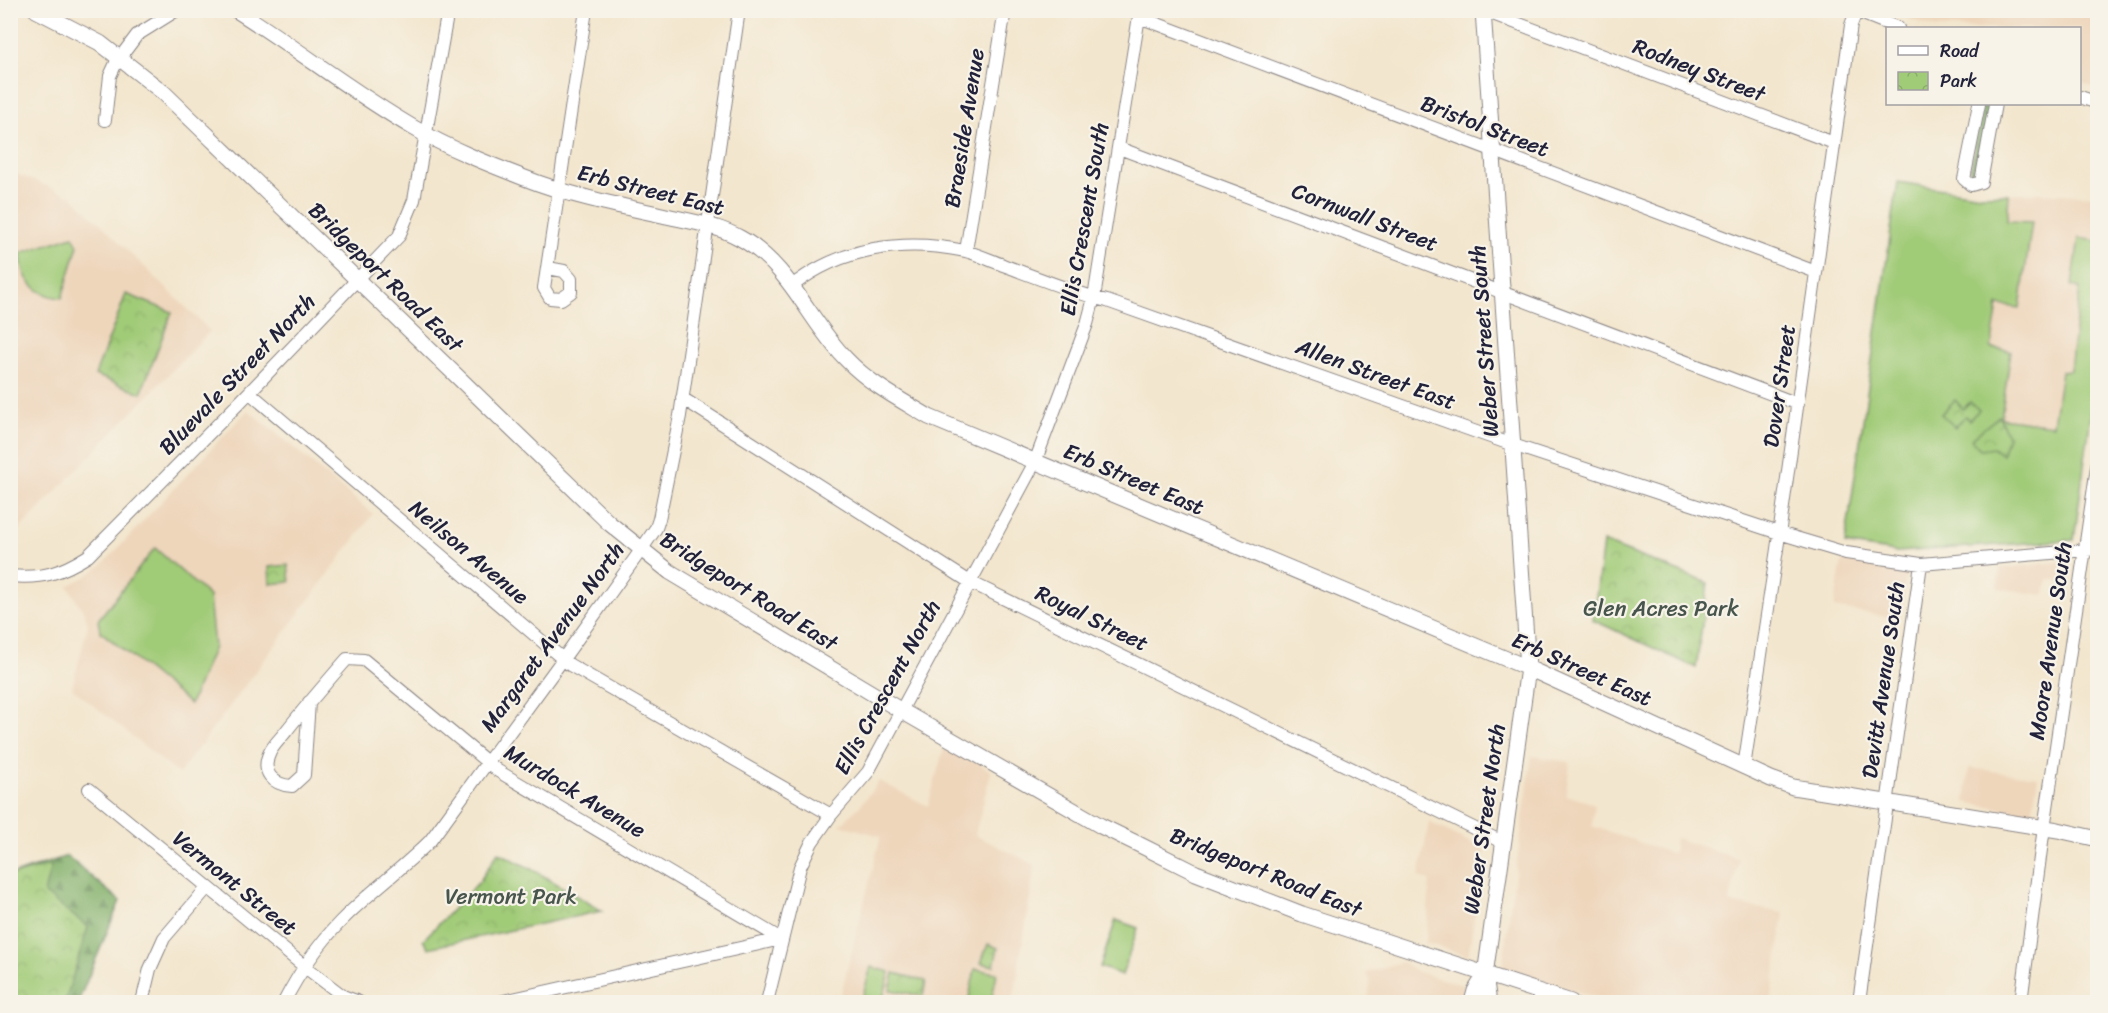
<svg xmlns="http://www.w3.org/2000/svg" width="2108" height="1013" viewBox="0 0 2108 1013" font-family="Sriracha,sans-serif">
  <defs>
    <pattern id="forest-firs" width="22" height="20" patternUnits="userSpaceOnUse" patternTransform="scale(1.5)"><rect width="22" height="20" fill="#80af68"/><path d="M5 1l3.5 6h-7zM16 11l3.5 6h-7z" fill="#688e57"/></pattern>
    <pattern id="park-crowns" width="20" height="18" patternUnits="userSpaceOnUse" patternTransform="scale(1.5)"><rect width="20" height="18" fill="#a0cb77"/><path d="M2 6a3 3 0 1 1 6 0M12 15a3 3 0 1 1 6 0" fill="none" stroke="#8aae68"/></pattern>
  </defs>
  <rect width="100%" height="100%" fill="#f7f3e8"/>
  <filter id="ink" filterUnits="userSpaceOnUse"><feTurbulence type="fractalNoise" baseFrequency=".0167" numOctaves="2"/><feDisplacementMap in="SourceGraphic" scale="12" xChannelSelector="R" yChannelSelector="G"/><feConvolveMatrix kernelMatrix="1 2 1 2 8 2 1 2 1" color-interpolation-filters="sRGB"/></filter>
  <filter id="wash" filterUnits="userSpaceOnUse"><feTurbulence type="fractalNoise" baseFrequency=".008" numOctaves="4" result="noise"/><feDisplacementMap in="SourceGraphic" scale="24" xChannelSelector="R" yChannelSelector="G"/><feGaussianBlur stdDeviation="1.35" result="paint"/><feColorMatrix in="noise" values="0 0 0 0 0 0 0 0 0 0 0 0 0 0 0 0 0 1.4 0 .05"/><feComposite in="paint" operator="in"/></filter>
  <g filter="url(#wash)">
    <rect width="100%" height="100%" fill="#f3e6ce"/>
    <path fill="#eed6bb" d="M1888,11h209v78l-17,-7v-54h-144z
      M11,172l61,24 138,135 -199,207z
      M1898,182l83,13 55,-2 61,3 1,174 -24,170 -178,12 -51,-8z
      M248,410l125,104 -194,260 -107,-86 16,-63 -3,-11 -17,-28 19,-10 16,-12z
      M1842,561l65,11 -7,47 -66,-11z
      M2070,561l-4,20 -18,-2 -3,16 -48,-7 3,-20z
      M945,744l46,27 -16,64 60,30 -22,137h-174l42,-166 -41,-11 19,-18 20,-26 49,25z
      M1532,756l38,6 -4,33 29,9 -3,22 81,28 2,-16 64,21 -10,44 55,10 -13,89h-160l-109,-34z
      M1969,768l69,9 -6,37 -67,-12z
      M1429,822l56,28 -17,106 -42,-13 4,-63 -11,-3z
      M1402,962l15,10 45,13 3,4 -2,13h-95l2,-22 -4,-7z"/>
    <path fill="#a0cb77" stroke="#617659" stroke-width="1.5" d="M1898,182l83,13 28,-1 -2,27 25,1 -12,86 -22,-3 -7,43 20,3 -10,67 52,7 8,-54 9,-1 10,-82 -8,-2 7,-48 18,3v129l-23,170 -178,12 -51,-8z
      M73,236l5,9 -16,53c-27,-2 -41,-19 -41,-45z
      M155,548l54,48 5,51 -24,57 -90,-73 -2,-11z
      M1116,920l22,8 -16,47 -22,-8z
      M871,967l19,5 -8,30h-21z
      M975,969l22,4 -6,29h-23z"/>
    <path fill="url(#forest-firs)" stroke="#516852" stroke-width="1.5" d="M1983,104h7l-13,76 -8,-2z
      M67,856l53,45 -42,101h-44l-23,-127z"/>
    <path fill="url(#park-crowns)" stroke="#617659" stroke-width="1.5" d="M126,294l46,18 -31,81 -46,-18z
      M1955,400l8,9 7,-7 9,8 -10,10 -4,-4 -10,11 -14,-13z
      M1999,416l9,20 -6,19 -9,-7 -12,2 -10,-11z
      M1603,542l105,41 -12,85 -103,-48z
      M288,565l2,17 -20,2 -1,-17z
      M498,852l39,20 65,39 -174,37 -5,-8 57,-59z
      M51,865l-7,28 44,34 -23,75h-54v-127z
      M988,944l10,4 -4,18 -13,-3z
      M894,973l32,8 -3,15 -33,-6z"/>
  </g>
  <g filter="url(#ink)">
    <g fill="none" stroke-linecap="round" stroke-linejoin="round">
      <g stroke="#8a8484" stroke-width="14">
        <path id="minor" d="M1482,10l352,133
          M1853,10l45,18
          M1139,17l677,255
          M2080,97l18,6
          M1979,104l-15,75 7,6 10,-3 14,-78
          M105,120l5,-44 6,-13 21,-28 40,-25
          M1119,148l679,256
          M966,251l39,-241
          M548,268l16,3 7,8v13l-10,7 -11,-1 -6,-10 42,-278
          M792,286c49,-39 112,-48 173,-35 13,3 26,10 38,14 35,13 69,27 104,36l406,144 266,88 67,20 75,11 177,-15
          M250,393l320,272 261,150
          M682,398l288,184 532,260
          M10,576c33,3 51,-3 78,-20l152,-154 159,-166 15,-36 34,-190
          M309,702l-5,73 -12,11c-19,-1 -32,-14 -22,-34 4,-8 12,-15 17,-22 19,-24 39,-47 60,-71l17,1 134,111 283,168
          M1744,767l33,-218 74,-524 5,-13
          M89,789l216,178 38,29 16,6
          M142,1002l8,-33 14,-31 43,-50
          M284,1002c15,-29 33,-56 56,-80 28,-29 62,-53 90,-81l133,-182 78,-109 15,-22 3,-9 21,-103 59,-406
          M499,1002l282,-63
          M767,1002l33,-135 12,-25 19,-27 37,-43 167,-310 52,-138 7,-26 46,-288
          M1859,1002l62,-438
          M2021,1002l21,-160 56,-382"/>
      </g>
      <g stroke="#8a8484" stroke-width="17">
        <path id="major" d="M36,10l64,33 64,50 445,430 61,49 230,138 201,116 39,19 56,28 106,41 269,88
          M236,10c61,38 117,83 178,118 34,20 72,35 108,49 45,18 93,28 140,38 26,6 55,10 78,23 50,27 69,84 107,122 23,24 54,40 82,57l599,251 243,111 22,8 265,43 40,9
          M1483,10l45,658 -43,307 3,21 -1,6
          M1472,1002l3,-11 10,-16"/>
      </g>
      <use href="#minor" stroke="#fff" stroke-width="12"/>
      <use href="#major" stroke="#fff" stroke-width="15"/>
    </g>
  </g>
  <g text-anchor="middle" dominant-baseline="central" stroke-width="4.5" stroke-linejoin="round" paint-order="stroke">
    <g font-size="22" fill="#22223b" stroke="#f7f3e8">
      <text transform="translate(1699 70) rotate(21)">Rodney Street</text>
      <text transform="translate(1485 126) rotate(21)">Bristol Street</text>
      <text transform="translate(964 128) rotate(-81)">Braeside Avenue</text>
      <text transform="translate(651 190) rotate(14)">Erb Street East</text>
      <text transform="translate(1365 217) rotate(21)">Cornwall Street</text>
      <text transform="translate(1084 219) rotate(-80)">Ellis Crescent South</text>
      <text transform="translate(386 277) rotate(44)">Bridgeport Road East</text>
      <text transform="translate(1484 341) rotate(-94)">Weber Street South</text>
      <text transform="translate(237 374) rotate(-46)">Bluevale Street North</text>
      <text transform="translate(1376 374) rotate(20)">Allen Street East</text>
      <text transform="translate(1779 386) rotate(-82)">Dover Street</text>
      <text transform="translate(1134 479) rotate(23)">Erb Street East</text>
      <text transform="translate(469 552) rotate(40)">Neilson Avenue</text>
      <text transform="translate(749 591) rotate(32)">Bridgeport Road East</text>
      <text transform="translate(1092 618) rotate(26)">Royal Street</text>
      <text transform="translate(552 637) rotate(-54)">Margaret Avenue North</text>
      <text transform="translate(2050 641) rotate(-82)">Moore Avenue South</text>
      <text transform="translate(1582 669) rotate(24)">Erb Street East</text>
      <text transform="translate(1883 680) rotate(-82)">Devitt Avenue South</text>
      <text transform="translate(887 687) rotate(-61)">Ellis Crescent North</text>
      <text transform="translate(575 791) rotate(31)">Murdock Avenue</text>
      <text transform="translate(1484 819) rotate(-82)">Weber Street North</text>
      <text transform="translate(1266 872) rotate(22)">Bridgeport Road East</text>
      <text transform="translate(235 883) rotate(39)">Vermont Street</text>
    </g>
    <g font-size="22" fill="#48554d" stroke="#f7f3e8">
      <text x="1661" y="608">Glen Acres Park</text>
      <text x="511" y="896">Vermont Park</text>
    </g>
  </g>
  <rect width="2108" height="1013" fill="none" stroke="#f7f3e8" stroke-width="36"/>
  <rect x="1886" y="27" width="195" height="78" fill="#f7f3e8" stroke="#a29fa3" stroke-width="1.5"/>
  <rect x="1898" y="46" width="30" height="9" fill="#ffffff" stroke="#a29fa3" stroke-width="1.5"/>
  <text x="1940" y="57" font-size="18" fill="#22223b">Road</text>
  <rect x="1898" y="72" width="30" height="18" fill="url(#park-crowns)" stroke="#a29fa3" stroke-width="1.5"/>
  <text x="1940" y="87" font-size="18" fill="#22223b">Park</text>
</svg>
